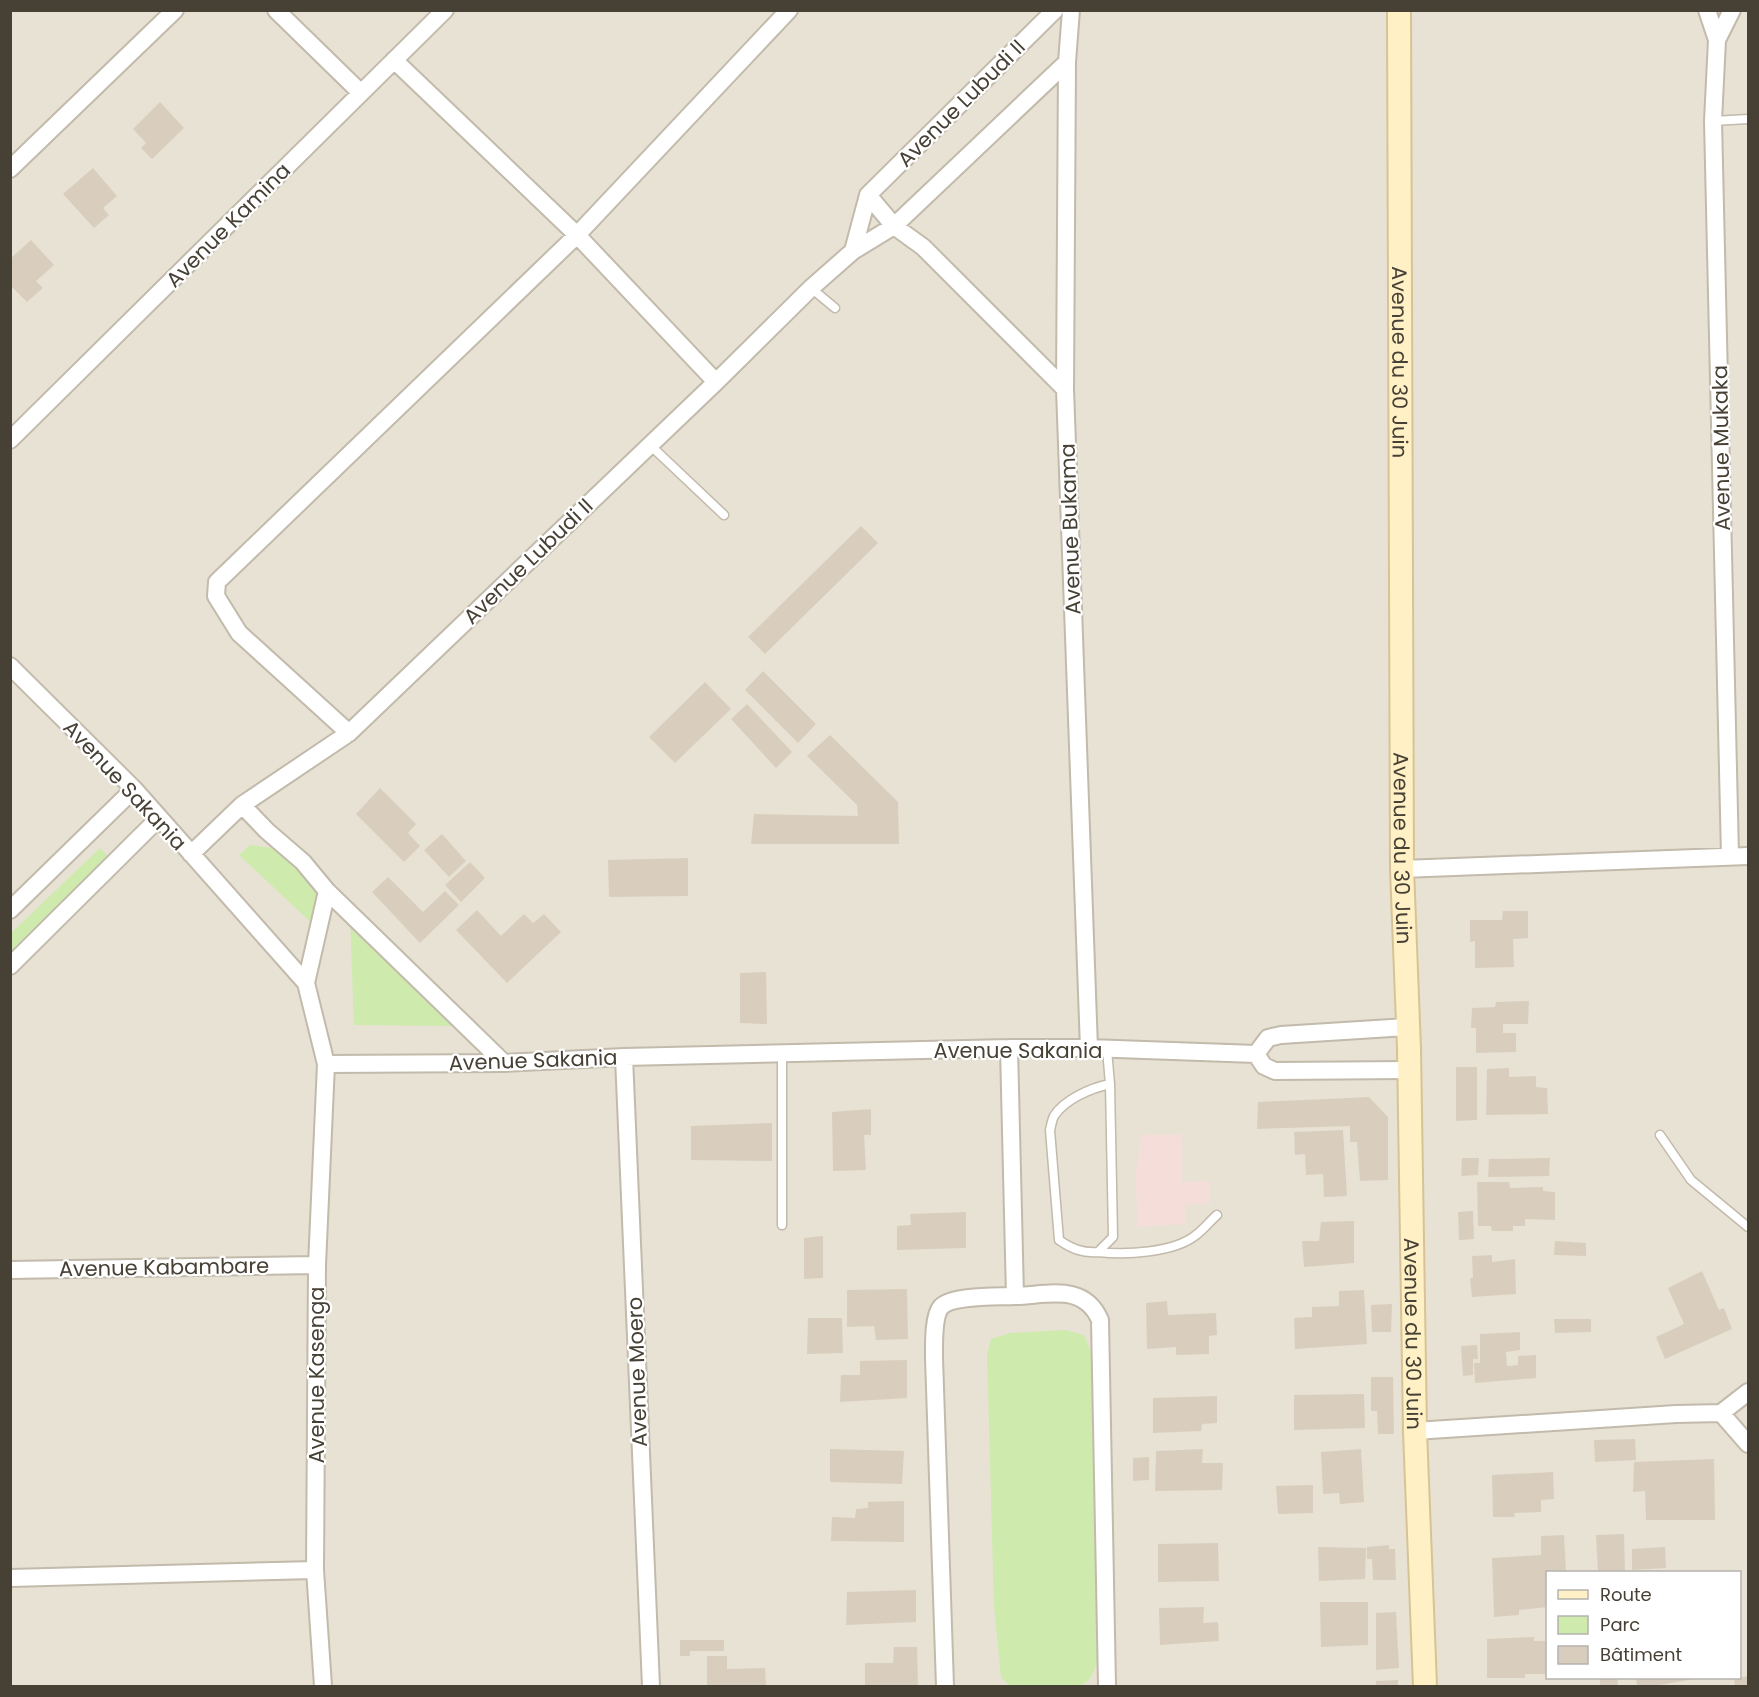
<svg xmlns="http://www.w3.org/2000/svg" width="1759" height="1697" viewBox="0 0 1759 1697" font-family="Poppins,sans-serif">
  <rect width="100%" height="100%" fill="#f4f0e6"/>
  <path fill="#e8e2d4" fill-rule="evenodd" d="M11,11h1737v1675h-1737zM1548,1572h192v106h-192z"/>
  <path fill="#f5ddd9" d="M1181,1134l1,48 28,-1v23h-25v20l-47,3 -3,-60 3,-1 2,-31z"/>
  <path fill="#ceeaad" d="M250,845l23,3 11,5 26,23 6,19 1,33 -78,-73z
    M100,848l10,10 -99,96v-21z
    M350,918l106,108 -102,-1z
    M1065,1330l19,5 8,19 5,308c-4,11 -6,21 -19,24h-68l-9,-9 -7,-71 -7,-251 4,-16 19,-6z"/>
  <path fill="#d9cebe" d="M160,102l24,26 -32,31 -11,-11 5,-5 -13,-14z
    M93,168l24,28 -14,12 6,7 -15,13 -31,-34z
    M31,240l23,25 -18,16 7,7 -16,14 -17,-17v-26z
    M861,526l17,17 -113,111 -17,-17z
    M763,671l53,53 -18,19 -53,-53z
    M705,682l26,27 -56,54 -26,-26z
    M747,704l45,48 -16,16 -45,-49z
    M830,735l68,67 1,42h-148l3,-30 104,2 -1,-11 -50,-49z
    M380,788l36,36 -8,9 12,13 -16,16 -48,-48z
    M442,834l24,27 -17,16 -25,-27z
    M688,858v38l-79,1 -1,-37z
    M470,862l15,16 -24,24 -16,-17z
    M388,877l35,35 22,-21 14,14 -39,38 -48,-51z
    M477,910l24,26 23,-22 9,9 11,-9 17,18 -54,51 -51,-53z
    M1503,911h25v27l-15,1 1,28 -39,1v-27l-5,1v-22h32z
    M766,972l1,52 -27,-1v-50z
    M1529,1001l-1,23h-25v9h13v19l-40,1v-25h-5l1,-20 23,-1 1,-5z
    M1456,1067h21v53l-21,1z
    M1509,1068v9l27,-1v11l11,1 1,26 -62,1 1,-46z
    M1369,1097l19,20v63l-28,1 -3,-39h-7v-16l-93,3 1,-27z
    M871,1109v26h-7l2,35 -33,1 -1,-59z
    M772,1123v38l-81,-1v-34z
    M1343,1130l4,66 -23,1 -1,-23 -17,1 -1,-21 -10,1 -1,-23z
    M1462,1158h17l-1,17 -17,1z
    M1550,1158l-1,18 -61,1 1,-18z
    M1477,1182h32l1,6 33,-1v4l12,1v28l-30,-1v7h-12v5h-21l-1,-5h-13z
    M1473,1211l1,28 -15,1 -1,-28z
    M966,1212v36l-69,2v-24l14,-1 -1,-11z
    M1354,1221v42l-50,4 -2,-26h17l2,-19z
    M823,1236v42l-19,1v-41z
    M1555,1241l31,2v13l-32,-1z
    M1492,1255v7l23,-3 1,35 -44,3 -2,-19h3l-1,-22z
    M1702,1271l17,39 5,-2 8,21 -67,30 -9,-22 28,-13 -16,-36z
    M907,1289l1,50 -32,1 -2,-14 -27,1v-37z
    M1364,1290l3,54 -72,5 -1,-31 18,-1v-10l27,-1v-15z
    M1167,1301l1,14 48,-2 1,22 -8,1v18l-33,1v-8l-29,2 -1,-46z
    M1392,1304l-1,28h-19l-1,-27z
    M808,1318h34l1,35 -36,1z
    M1554,1319h37v13l-36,1z
    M1520,1332v18l-14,2 1,14 11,-1v-9l18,-1v23l-61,5 -1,-20h6v-29z
    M1477,1345l1,14h-5v16l-10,1 -2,-30z
    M907,1360v38l-67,4 1,-27h19v-14z
    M1371,1377h22l1,57h-16l-1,-23h-6z
    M1364,1394l1,34 -71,2v-35z
    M1217,1396v27l-15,1 -1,7 -48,2v-35z
    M1635,1439l1,21 -41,2 -1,-22z
    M830,1449l74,2 -2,33 -72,-2z
    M1203,1449l-1,14h21l-1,27 -67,1 1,-40z
    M1361,1449l3,53 -24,2 -1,-11 -16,1 -2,-42z
    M1149,1457v23l-16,1v-23z
    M1714,1459l1,61h-69l-1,-29 -12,1 1,-30z
    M1553,1472l1,27 -13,1v12l-27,1 1,4h-22l-1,-42z
    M1313,1485v28l-35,1 -2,-28z
    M904,1501v41l-73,-1 1,-24 23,1 1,-9 12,-1v-6z
    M1624,1534l1,38h-27l-2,-37z
    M1564,1535l2,37h-18v35l-29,3v5l-25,2 -2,-59 49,-3v-19z
    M1218,1543l1,38 -61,1v-38z
    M1389,1545v4h6l1,31h-23l-1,-21h-5v-12z
    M1318,1547l48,1 -1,31 -46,2z
    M1665,1547l1,21 -34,2v-21z
    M916,1590v32l-70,3 1,-33z
    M1320,1602h48v43l-47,2z
    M1204,1607l-1,16 15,-1 1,19 -59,4 -1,-37z
    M1396,1612l3,56 -23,2v-57z
    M1534,1637v4h14v33h-23v4h-38v-39z
    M680,1640h44v11h-34v5h-10z
    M894,1647h23l1,39h-53v-23h28z
    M707,1656h20v13l38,-1 1,18h-59z
    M1748,1676v10h-13l-1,-7z
    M1600,1678h18v8h-18z
    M1636,1678h58v1l-40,7h-17z
    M1398,1680v6h-22v-5z"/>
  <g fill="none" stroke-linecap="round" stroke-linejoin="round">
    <g stroke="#c2baab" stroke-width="11">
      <path id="lane" d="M1713,121l35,-2
        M811,288l24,20
        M650,445l74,70
        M1107,1050l3,34 3,153 -15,15c-16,1 -26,-3 -39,-12l-9,-110c1,-4 2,-10 4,-14 11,-17 37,-28 56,-32
        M1660,1135l31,45 57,47
        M782,1225v-171
        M1098,1252c27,3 76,1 98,-17 8,-6 14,-14 21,-20"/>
    </g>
    <g stroke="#c2baab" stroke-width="20">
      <path id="street" d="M276,10l85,83
        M1071,10l-4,52 -2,327 24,659
        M1707,10l10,30 -4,81 17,735
        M1717,40l15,-30
        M394,60l183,175 139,147
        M10,169l165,-159
        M868,195l26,31 29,21 142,142
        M868,195l187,-185
        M853,251l15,-56
        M10,440l435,-430
        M10,666l124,123 172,194 20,81 178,-1 120,-6 385,-9h80l167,6
        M349,733l-110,-100 -23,-37 1,-14 360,-347 212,-225
        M242,805l25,26 36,31 24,29 177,172
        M191,854l51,-49 107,-72 367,-351 95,-94 42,-37 41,-25 173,-164
        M1402,869l346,-13
        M10,910l124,-121
        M10,966l149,-148
        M306,983l21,-92
        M1256,1054l8,12 11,5 134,-1
        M1256,1054l12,-16 13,-3 126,-8
        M624,1057l27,629
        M10,1270l307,-5
        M1015,1296c34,-1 69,-13 85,24l7,366
        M1721,1413l27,31
        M1415,1431l261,-17 45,-1 27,-21
        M10,1578l305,-8
        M323,1686l-8,-116 2,-305 9,-201
        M945,1686l-11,-328c0,-12 -1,-42 7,-51 11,-12 58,-10 74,-11l-6,-248"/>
    </g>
    <g stroke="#d6c494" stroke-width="26">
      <g id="secondary">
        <path id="s1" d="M1399,10l3,859 7,180 6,382 10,255"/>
      </g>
    </g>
    <use href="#lane" stroke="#fff" stroke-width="8"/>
    <use href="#street" stroke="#fff" stroke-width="16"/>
    <use href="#secondary" stroke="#fff1c5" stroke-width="22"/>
  </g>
  <g text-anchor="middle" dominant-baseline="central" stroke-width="4.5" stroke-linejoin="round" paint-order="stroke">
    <g font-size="21" fill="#474035" stroke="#fff">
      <text transform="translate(961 103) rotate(-45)">Avenue Lubudi II</text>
      <text transform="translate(228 225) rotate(-45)">Avenue Kamina</text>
      <text stroke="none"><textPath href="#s1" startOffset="352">Avenue du 30 Juin</textPath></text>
      <text transform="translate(1721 448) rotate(-91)">Avenue Mukaka</text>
      <text transform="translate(1070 529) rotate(-92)">Avenue Bukama</text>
      <text transform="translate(528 561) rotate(-44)">Avenue Lubudi II</text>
      <text transform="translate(125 785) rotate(47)">Avenue Sakania</text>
      <text stroke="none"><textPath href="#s1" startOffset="838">Avenue du 30 Juin</textPath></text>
      <text x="1018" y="1050">Avenue Sakania</text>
      <text transform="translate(533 1060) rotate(-2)">Avenue Sakania</text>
      <text transform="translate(164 1267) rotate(-1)">Avenue Kabambare</text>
      <text stroke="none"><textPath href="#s1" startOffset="1324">Avenue du 30 Juin</textPath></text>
      <text transform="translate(637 1372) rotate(-92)">Avenue Moero</text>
      <text transform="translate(316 1375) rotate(-90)">Avenue Kasenga</text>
    </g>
  </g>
  <rect width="1759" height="1697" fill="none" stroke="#474035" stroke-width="24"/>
  <rect x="1546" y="1571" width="195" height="108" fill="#ffffff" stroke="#b5b3ae" stroke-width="1.5"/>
  <rect x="1558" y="1590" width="30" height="9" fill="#fff1c5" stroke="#b5b3ae" stroke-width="1.5"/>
  <text x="1600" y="1601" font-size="18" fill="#474035">Route</text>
  <rect x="1558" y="1616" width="30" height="18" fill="#ceeaad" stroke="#b5b3ae" stroke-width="1.5"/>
  <text x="1600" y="1631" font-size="18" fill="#474035">Parc</text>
  <rect x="1558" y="1646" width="30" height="18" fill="#d9cebe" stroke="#b5b3ae" stroke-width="1.5"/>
  <text x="1600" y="1661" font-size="18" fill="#474035">Bâtiment</text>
</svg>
